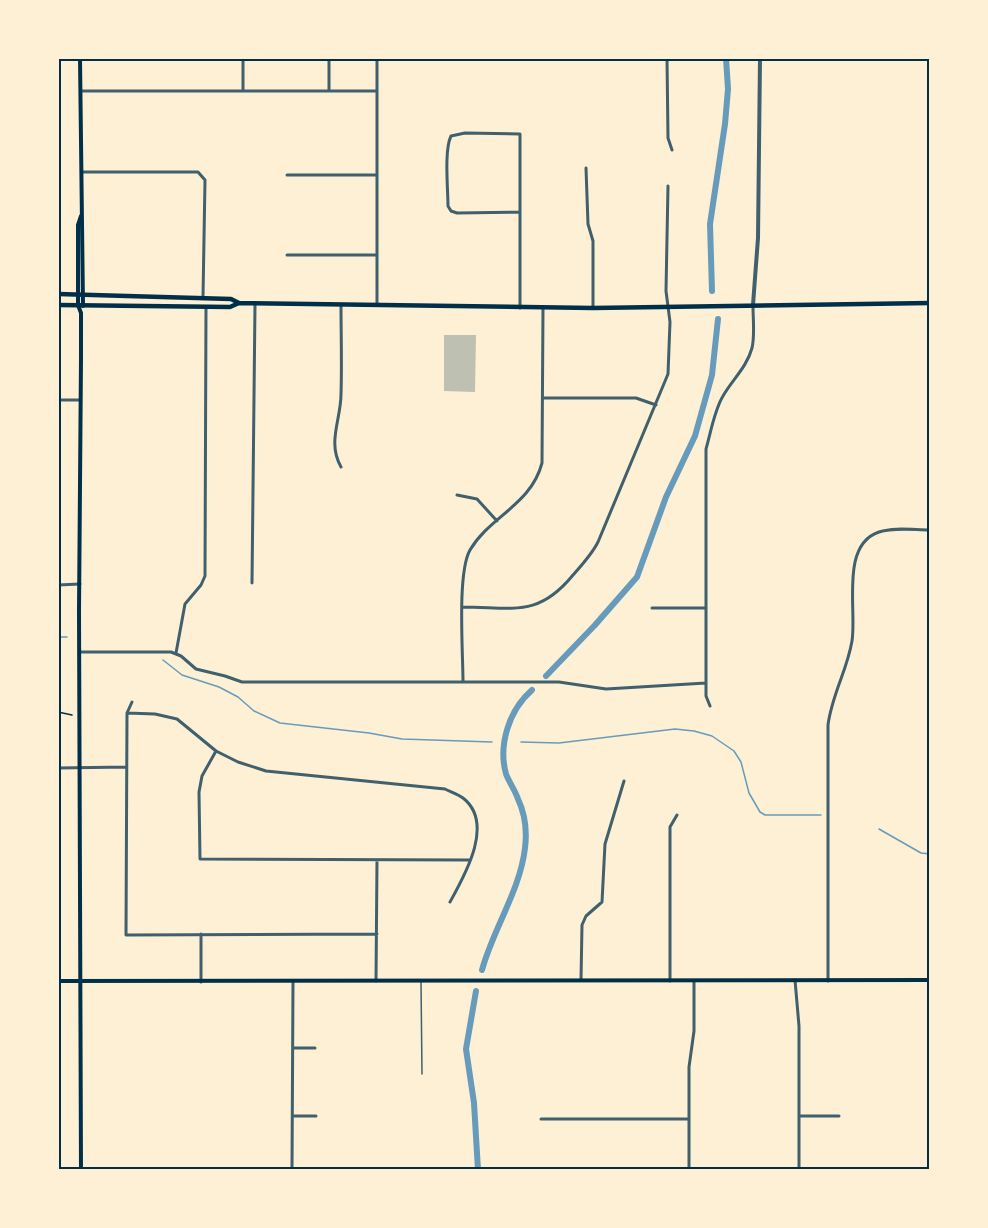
<svg xmlns="http://www.w3.org/2000/svg" width="988" height="1228" viewBox="0 0 988 1228" font-family="Inter,sans-serif">
  <rect width="100%" height="100%" fill="#fdf0d5"/>
  <g fill="none" stroke-linecap="round" stroke-linejoin="round">
    <path stroke="#669bbc" stroke-width="1.5" d="M58,637h9
      M163,660l19,15 37,12 19,10 16,14 26,12 89,10 33,6 90,3
      M521,742l38,1 116,-14 19,2 18,5 22,15 7,11 8,31 11,19 5,3h56
      M879,829l42,24 9,1"/>
    <path stroke="#669bbc" stroke-width="6" d="M712,291l-2,-67 15,-100 3,-35 -2,-31
      M546,676l49,-51 42,-48 29,-80 29,-61 17,-61 6,-56
      M482,970c11,-41 38,-79 43,-122 2,-16 0,-34 -7,-49 -3,-9 -9,-17 -12,-25 -8,-29 3,-64 26,-84
      M476,991l-10,58 8,54 4,67"/>
  </g>
  <path fill="#bec0b2" d="M444,335h32l-1,57 -31,-1z"/>
  <g fill="none" stroke-linecap="round" stroke-linejoin="round">
    <path stroke="#003049" stroke-width="1.5" d="M58,712l14,3"/>
    <path stroke="#3f606c" stroke-width="1.5" d="M421,982l1,92"/>
    <path stroke="#3f606c" stroke-width="3" d="M243,58v33
      M329,58v33
      M377,58v247
      M667,58l1,80 4,12
      M81,91h295
      M586,168l2,56 5,17v67
      M82,172h116l7,8 -2,117
      M287,175h89
      M520,212l-63,1 -6,-2 -3,-5c0,-17 -4,-56 3,-70l14,-3 55,1v174
      M287,255h90
      M341,305c0,29 1,59 0,89 0,26 -14,48 0,73
      M543,398h93l20,7
      M58,400h22
      M457,495l20,4 20,22
      M252,583l3,-279
      M58,585l22,-1
      M463,607c50,0 75,11 110,-32 9,-10 19,-21 25,-33l70,-168 2,-52 -4,-31 2,-105
      M652,608h54
      M80,652h91l10,4 15,13 29,7 17,6h317l47,7 100,-6
      M176,653l9,-49 16,-19 4,-9 1,-269
      M463,682c0,-30 -6,-109 7,-132 20,-34 61,-45 72,-87l1,-155
      M132,702l-5,11 -1,222 251,-1
      M710,706l-4,-10v-247c5,-17 8,-38 17,-53 9,-16 24,-29 29,-48 3,-13 1,-28 1,-42
      M127,713l28,1 22,5 39,32 22,11 28,9 179,18c6,3 13,5 18,9 32,25 2,77 -13,104
      M216,751l-14,25 -3,16 1,67 270,1
      M58,768l68,-1
      M201,934v48
      M581,980l1,-55 4,-9 16,-14 3,-58 19,-63
      M795,980l4,46v144
      M376,981l1,-121
      M670,981v-154l7,-12
      M828,981v-256c4,-31 19,-54 24,-84 5,-32 -12,-96 27,-109 15,-5 35,-2 51,-2
      M293,1048h22
      M293,1116h23
      M799,1116h40
      M541,1119h148
      M292,1170l1,-188
      M689,1170v-103l5,-36v-50"/>
    <path stroke="#3f606c" stroke-width="4" d="M753,305l5,-67 2,-180"/>
    <path stroke="#003049" stroke-width="4" d="M80,58l3,248
      M58,981l872,-1
      M81,1170l-2,-558 2,-254v-45l-3,-8v-80l3,-9"/>
    <path stroke="#003049" stroke-width="4.5" d="M58,294l173,5 8,4
      M58,305l172,2 9,-4 354,5 337,-5"/>
  </g>
  <rect width="988" height="1228" fill="none" stroke="#fdf0d5" stroke-width="120"/>
  <rect x="60" y="60" width="868" height="1108" fill="none" stroke="#003049" stroke-width="2"/>
</svg>
